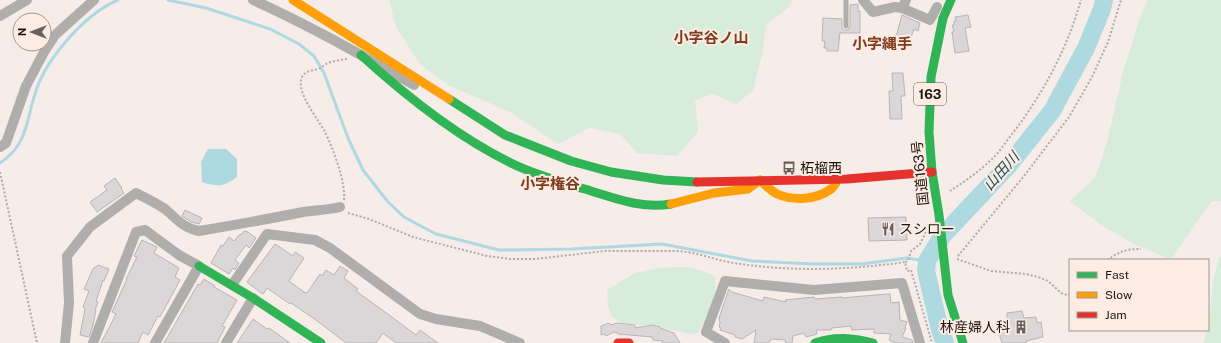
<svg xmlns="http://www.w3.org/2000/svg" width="1221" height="343" viewBox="0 0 1221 343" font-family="'Public Sans','Noto Sans JP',sans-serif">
  <rect width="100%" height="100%" fill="#f6ede9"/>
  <path fill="#d7ecda" d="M389,0h403l-2,6 -24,19 -4,30 -9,36 -17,13 -23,-10 -18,6 3,32 -21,24 -40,-3 -17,-19 -31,-6 -31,16 -48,-32 -62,-27 -28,-21 -24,-37z
    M1148,0h73v201h-9c-15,19 -26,39 -42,58l-34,-14 -35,-20 -31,-24 25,-23 12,-36 16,-70 18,-58z
    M1219,257h2v86h-17l3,-13h1l5,-48z
    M681,267c13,1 23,3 34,10 4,18 -9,39 -17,56l-7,1 -39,-8 -30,-3 -10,-6 -4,-11 -1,-16 28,-17 25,-5z"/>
  <path fill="#afd9e1" d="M208,149h18l11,10v18c-13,10 -20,10 -35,5l-1,-20z"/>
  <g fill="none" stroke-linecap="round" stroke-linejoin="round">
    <path stroke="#afd9e1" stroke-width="3" d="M168,0l38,8 64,21 29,15 15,12 10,17 24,65 15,32 25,32 16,15 32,17 63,16 73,-1 90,-5 90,17 60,3h50l45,-6 20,3
      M0,163c29,-19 26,-45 37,-75 11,-31 49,-75 81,-88"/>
    <path stroke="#afd9e1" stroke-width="18" d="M945,343l-5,-13 -14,-59 1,-10 16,-26 66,-70 43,-54 34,-63 16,-39 2,-9"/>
  </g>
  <path fill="#dbd6d7" stroke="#b9b5b5" d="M858,4v7h2v22h-20l-2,18h-11v-3h-3l1,-7h-3l1,-23 19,1v9l2,2h4l2,-4v-21z
    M902,15l18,8 -2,8 -4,-2 -4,12 -14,-4z
    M968,15l3,12 -6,1 4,23 -14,2 -3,-21h2l-2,-7h2v-4h2l-1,-4z
    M892,73h11l2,23h-4l1,23h-12l-1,-28h4z
    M115,178l7,10 -1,1 3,4 -27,19 -7,-10 17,-12 -3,-4z
    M185,210l17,8 -3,6 -8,-2 -9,-6z
    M906,217l1,23 -38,1 -1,-23z
    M244,231l4,1 8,6 -7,10 -3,-3 -11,15 4,3 -4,7 -2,-2 -4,6 -18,-11 10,-18 2,1 6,-9 5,4 6,-7 1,1z
    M142,240l15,7 -3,6 25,15 -4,9 5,3 -20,37 -2,-1 -10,19 -5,-3 -5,11h-37l15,-29 -4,-2 15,-33h-1l11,-22 -3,-1z
    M275,244l18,12 2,-4 9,6 -15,23 15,11 3,1 13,-19 2,2 4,-6 8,5 6,-9 8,5 -4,7 14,11 -2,2 29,21 31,23 4,-5 18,13h-42l-13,-10 -7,10h-30l-30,-23 -25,-17 -1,1 -23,-16 -4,6 -2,-1 -14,-11z
    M98,265l11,4 -5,12 -1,-1 -7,21 2,1 -3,8h1l-3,15 -4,12 -9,-2 5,-26 -2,-2 6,-16 -5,-2 9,-20 2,-2h1z
    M204,279l11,7 -1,1 23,13 -15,26 3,1 -8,16h-53l34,-59 2,1z
    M729,289l3,3 31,9 1,-4 22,5 -1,-2 29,-3 1,2 27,-2v1l33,-3 15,-1 1,9 8,-1 1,18 7,2 -2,5 1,1 -4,9 10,3 1,3h-17l-7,-3 2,-6 -17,-1v-4l-22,1 -1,-4 -19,2 -1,2h-15l1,4 -11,3 -2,-4 -11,3 -1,7h-6l-1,-3 -14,-1 -2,4h-15l2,-13 -14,9 -7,-2v-2l-15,-5 1,-2 -2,-1 1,-4 -1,-5z
    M1022,311l2,7 12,-1 1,6 4,-1 2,15 -17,4 1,2h-25l-2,-6v-7l2,-6 5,-3v-8z
    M253,319l14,10 2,-1 21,15h-53z
    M609,323l2,2 6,-2 18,2v3l17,-3 8,2v1l14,5 6,10h-18l1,-2 -10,-1 -1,-3 -34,-3v-1l-4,-1 -8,4 -2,-2 -3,1v-9z"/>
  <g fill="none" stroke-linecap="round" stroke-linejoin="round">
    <path stroke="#aeaba8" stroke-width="2" stroke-dasharray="2 2" stroke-linecap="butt" d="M0,172l37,171
      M950,191c14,-9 30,-20 43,-33 7,-7 13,-16 19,-24 31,-40 55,-85 69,-134
      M344,200c2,-17 -11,-52 -19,-68 -7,-13 -27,-37 -24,-52 2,-9 10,-9 17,-11 3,-1 5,-3 8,-5 6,-3 14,-4 21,-5
      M348,213l21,6 44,18 74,19 23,3h25l70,-8h69c21,0 40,9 60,12 57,9 115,7 171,-1
      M926,232l-6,12 -9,7 -3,10 -3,1 2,9 4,-1 21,73
      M958,256l66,-80 45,-59 23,-40 16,-35 13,-42
      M957,259l34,12 35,3 12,3 10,4 13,12 6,2 3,-1
      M1107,260c14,-9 18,-11 34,-11"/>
    <path stroke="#b0aeac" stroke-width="5" d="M846,26v-26"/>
    <path stroke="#b0aeac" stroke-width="10" d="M253,0c56,25 108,55 161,85
      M863,0l10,12 22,-5 7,1
      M906,0l-4,8 28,12 7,-13
      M0,16l27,-16
      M0,147l6,-4 20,-57 18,-34 11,-17 39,-35
      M232,285l35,-51 48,6 15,8 90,66 16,5 44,7 40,17
      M65,343l4,-40 -2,-47 23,-29 46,-34c10,5 20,10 29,16 12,10 18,19 34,22 35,-6 70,-12 104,-19 12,-2 25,-2 37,-5
      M93,343l43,-111 9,-2 34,25 20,11 -44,77
      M226,343l27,-45
      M725,343l-19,-11 19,-51 89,9 88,-7 18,60"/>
    <path stroke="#30b455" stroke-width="9" d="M951,0l-8,18 -12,59 -2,55 3,40 7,43 9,80 15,48
      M361,55c46,42 96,82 152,109 25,12 52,19 78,27 26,8 52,18 80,13
      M449,99l56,36 66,26 40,11 52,8 34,2
      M199,266l54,32 68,45
      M815,343c20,-7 38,-5 58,0"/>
    <path stroke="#ff9f0a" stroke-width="9" d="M293,0l156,99
      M671,204l43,-11 34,-4 12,-9c5,5 10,10 17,14 16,7 39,6 54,-5 3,-2 5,-6 7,-10"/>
    <path stroke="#e5322d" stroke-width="9" d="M697,182l150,-3 85,-7
      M618,343h11"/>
  </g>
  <defs>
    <g id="bus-bare" transform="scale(1.08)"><path d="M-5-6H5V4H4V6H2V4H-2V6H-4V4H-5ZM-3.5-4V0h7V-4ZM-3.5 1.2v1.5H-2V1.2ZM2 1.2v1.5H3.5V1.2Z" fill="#68625f" stroke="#fcece3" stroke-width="2.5" paint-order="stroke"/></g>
    <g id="restaurant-bare" transform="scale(1.08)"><path d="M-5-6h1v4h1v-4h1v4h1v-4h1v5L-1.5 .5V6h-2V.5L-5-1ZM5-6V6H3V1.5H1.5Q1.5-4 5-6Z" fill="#68625f" stroke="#fcece3" stroke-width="2.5" paint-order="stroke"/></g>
    <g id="building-bare" transform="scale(1.08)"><path d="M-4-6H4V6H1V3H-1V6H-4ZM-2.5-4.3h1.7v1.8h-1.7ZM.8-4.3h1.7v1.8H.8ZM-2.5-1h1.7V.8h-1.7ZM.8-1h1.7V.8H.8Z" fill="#68625f" stroke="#fcece3" stroke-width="2.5" paint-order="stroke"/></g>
  </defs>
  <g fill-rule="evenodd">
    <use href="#bus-bare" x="789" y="168"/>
    <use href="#restaurant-bare" x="888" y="229"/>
    <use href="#building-bare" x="1021" y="327"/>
  </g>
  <g text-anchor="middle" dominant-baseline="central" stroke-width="4" stroke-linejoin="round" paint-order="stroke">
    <rect fill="#fcece3" stroke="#5f5752" stroke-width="1" x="914" y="83" width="32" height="22" rx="3"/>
    <g font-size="13" font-weight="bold" fill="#1c1714">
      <text x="930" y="94">163</text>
    </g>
    <g font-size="14" fill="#1c1714" stroke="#fcece3" text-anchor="start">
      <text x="800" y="168">柘榴西</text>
      <text x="899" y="229">スシロー</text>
      <text x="1010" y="327" text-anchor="end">林産婦人科</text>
    </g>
    <g font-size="14" fill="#1c1714" stroke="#fcece3">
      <text transform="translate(920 173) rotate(-96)">国道163号</text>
    </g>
    <g font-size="15" font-weight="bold" fill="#7d3c1d" stroke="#fcece3">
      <text x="711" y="37">小字谷ノ山</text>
      <text x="882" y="43">小字縄手</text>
      <text x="550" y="183">小字権谷</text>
    </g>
    <g font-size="15" font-style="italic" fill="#205661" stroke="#fcece3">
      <text transform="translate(1001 171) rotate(-48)">山田川</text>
    </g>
  </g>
  <rect x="1069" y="259" width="140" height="72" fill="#fcece3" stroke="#a29790"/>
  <rect x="1077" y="272" width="20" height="6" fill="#30b455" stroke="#a29790"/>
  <text x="1105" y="279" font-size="12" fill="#1c1714">Fast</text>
  <rect x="1077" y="292" width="20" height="6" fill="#ff9f0a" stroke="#a29790"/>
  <text x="1105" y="299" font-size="12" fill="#1c1714">Slow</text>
  <rect x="1077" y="312" width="20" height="6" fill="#e5322d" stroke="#a29790"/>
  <text x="1105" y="319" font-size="12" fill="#1c1714">Jam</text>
  <g transform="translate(32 32) rotate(270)"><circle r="19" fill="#fcece3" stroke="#a29790"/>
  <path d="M0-3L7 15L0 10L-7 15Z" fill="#68625f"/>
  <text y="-6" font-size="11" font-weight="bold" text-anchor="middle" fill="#1c1714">N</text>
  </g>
</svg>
